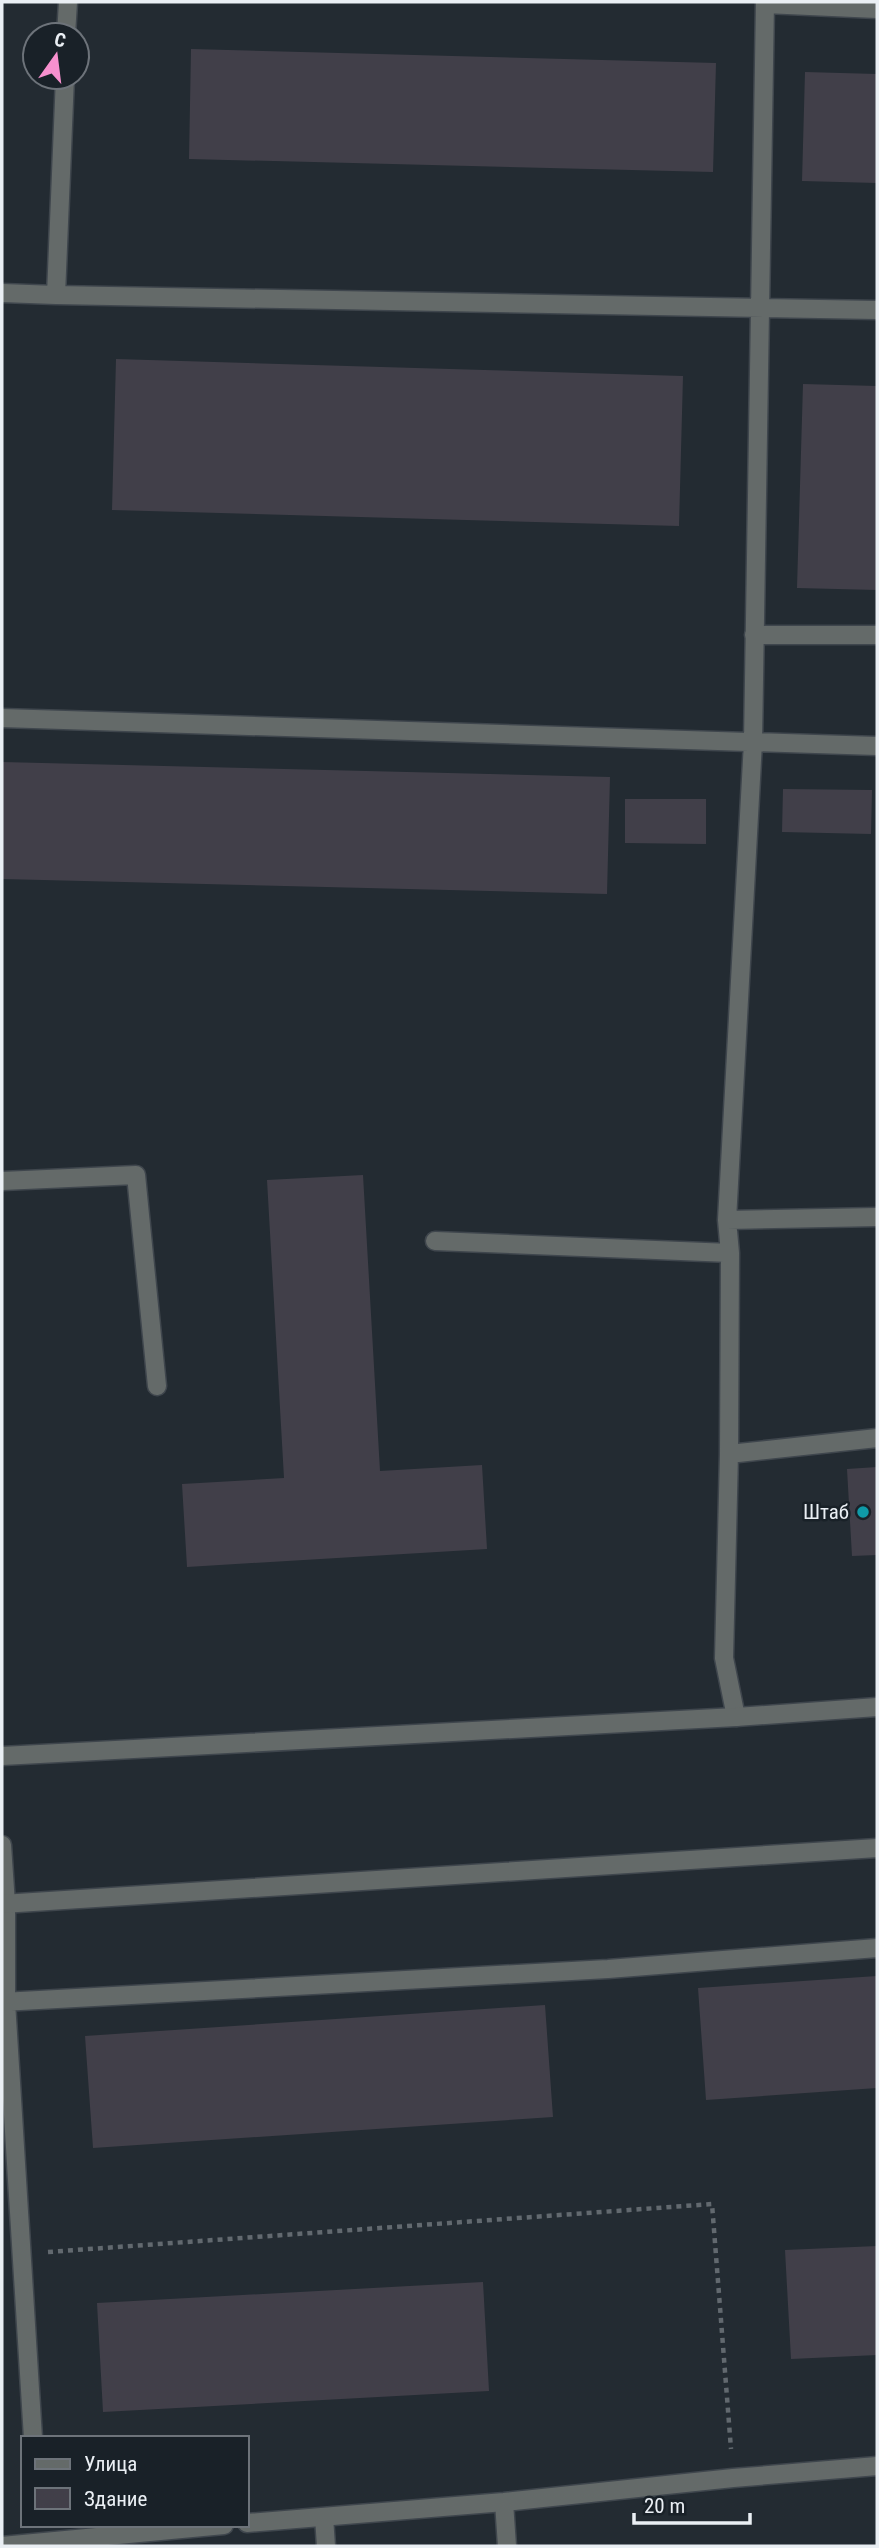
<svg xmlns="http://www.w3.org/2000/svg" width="879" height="2548" viewBox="0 0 879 2548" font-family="'Roboto Condensed',sans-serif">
  <rect width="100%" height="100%" fill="#232b32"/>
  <path fill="#413f49" d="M191,49l525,14 -3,109 -524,-13z
    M805,72l72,2v109l-75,-2z
    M116,359l567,17 -4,150 -567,-16z
    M803,384l74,2v204l-80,-2z
    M2,762l608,15 -3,117 -605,-15z
    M783,789l89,1 -1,44 -89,-2z
    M625,799h81v45l-81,-1z
    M363,1175l17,296 102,-6 5,84 -300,18 -5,-83 102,-6 -17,-298z
    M877,1467v88l-25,1 -5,-87z
    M877,1976v112l-171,12 -8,-112z
    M545,2005l8,112 -460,31 -8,-112z
    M877,2246v109l-86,4 -6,-109z
    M483,2282l6,109 -386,21 -6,-109z"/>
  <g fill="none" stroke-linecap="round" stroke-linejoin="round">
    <g stroke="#3f464d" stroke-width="21">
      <path id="lane" d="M765,4l112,5
        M66,35l2,-33
        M65,77l-9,218 821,15
        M2,293l54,2
        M754,635h123
        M2,718l875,28
        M2,1181l134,-6 21,211
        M727,1220l150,-3
        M435,1241l295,12
        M729,1454l148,-16
        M736,1717l-12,-59 5,-204 1,-201 -3,-33 26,-478 12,-740
        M2,1845l4,59v98l27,436
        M2,2002l606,-33 269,-21
        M504,2502l3,44
        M324,2517l2,29
        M247,2523l257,-21 229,-24 144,-12
        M2,2546l222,-21"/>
    </g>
    <g stroke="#3f464d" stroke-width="21">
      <path id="street" d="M2,1756l734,-39 141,-10
        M2,1904l875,-56"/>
    </g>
    <path stroke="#62696f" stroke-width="4.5" stroke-dasharray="5 5" stroke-linecap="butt" d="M48,2252l664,-48 19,245"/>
    <use href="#lane" stroke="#646a69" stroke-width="18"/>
    <use href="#street" stroke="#646a69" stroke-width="18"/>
  </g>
  <circle fill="#0f9aa8" stroke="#192128" stroke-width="2.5" cx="863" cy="1512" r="7"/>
  <g text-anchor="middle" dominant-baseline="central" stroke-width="5" stroke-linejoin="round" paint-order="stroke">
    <g font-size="21" fill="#eaeff4" stroke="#192128" text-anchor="end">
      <text x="849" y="1512">Штаб</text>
    </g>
  </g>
  <rect width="879" height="2548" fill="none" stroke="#eaeff4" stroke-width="7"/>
  <rect x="21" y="2436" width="228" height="91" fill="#192128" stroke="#6d737a" stroke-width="2"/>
  <rect x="35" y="2459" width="35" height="10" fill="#646a69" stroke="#6d737a" stroke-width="2"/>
  <text x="84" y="2471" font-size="21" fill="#eaeff4">Улица</text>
  <rect x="35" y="2488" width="35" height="21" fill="#413f49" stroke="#6d737a" stroke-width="2"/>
  <text x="84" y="2506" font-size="21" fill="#eaeff4">Здание</text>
  <g transform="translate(56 56) rotate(14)"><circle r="33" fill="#192128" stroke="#6d737a" stroke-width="2"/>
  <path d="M0-5L12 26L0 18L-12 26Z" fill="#f790ce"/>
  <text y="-10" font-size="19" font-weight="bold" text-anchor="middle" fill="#eaeff4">С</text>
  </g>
  <path d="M634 2513v10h116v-10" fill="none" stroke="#eaeff4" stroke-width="3.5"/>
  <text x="644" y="2513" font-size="21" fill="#eaeff4" stroke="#192128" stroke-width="5" paint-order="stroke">20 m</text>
</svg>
